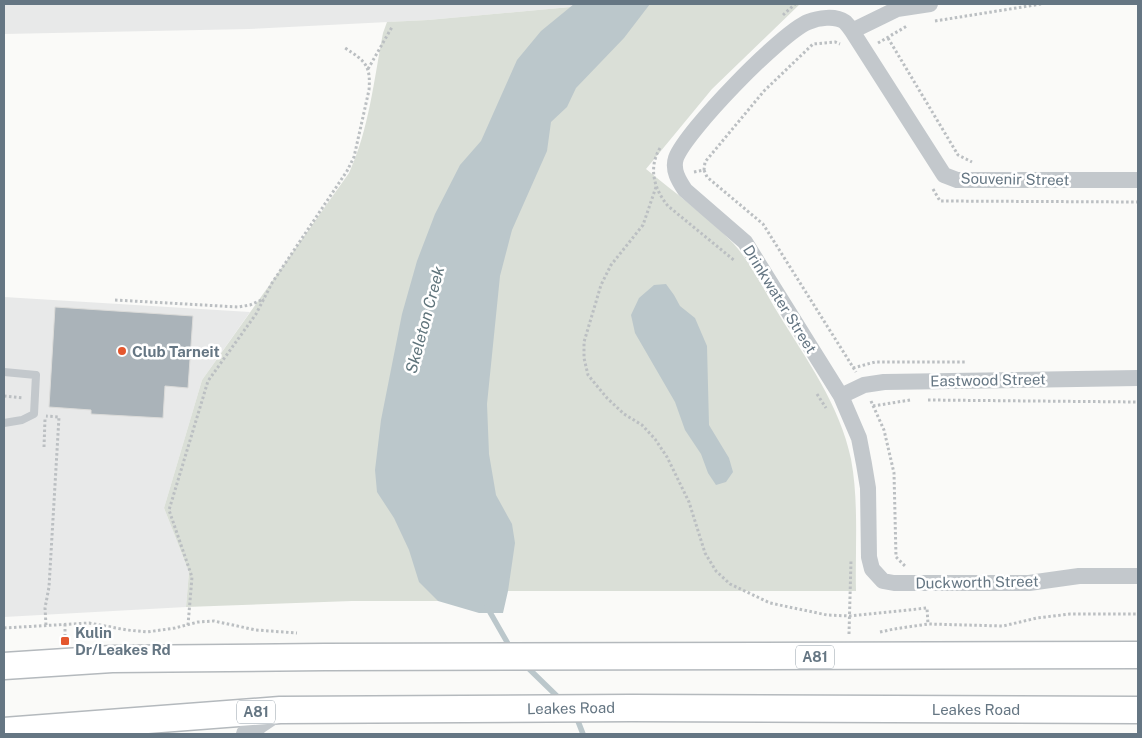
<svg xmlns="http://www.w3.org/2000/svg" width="1142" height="738" viewBox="0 0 1142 738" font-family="'Public Sans',sans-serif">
  <rect width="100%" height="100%" fill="#fafaf8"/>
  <path fill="#e8e9e9" d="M4,4h599l-175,16 -179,9 -245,5z
    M4,297l246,15 -48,68 -38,128 25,64 -3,35 -182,10z"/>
  <path fill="#dadfd7" d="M603,4h197l-88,85 -66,80c29,24 61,47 87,74 18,20 31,47 45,70 28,46 62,92 73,146 8,43 4,89 5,132h-371l-5,10h-128l-166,6 3,-35 -25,-64 38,-128 147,-207c20,-43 25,-94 34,-140l4,-11 41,-2z"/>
  <path fill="#bbc7cb" d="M574,4h76l-26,34 -48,50 -9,19 -16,15 -4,29 -35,79 -12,46 -13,128 2,50 7,41 16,29 3,19 -7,48 -5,22h-24l-41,-12 -19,-19 -10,-32 -15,-32 -17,-26 -2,-22 6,-50 21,-106 15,-53 18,-47 25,-49 21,-24 36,-81 24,-29z
    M666,284l8,11 6,11 15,12 12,28 2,79 20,33 4,14 -7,10 -10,3 -8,-12 -7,-19 -16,-24 -10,-28 -40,-69 -4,-18 8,-17 15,-13z"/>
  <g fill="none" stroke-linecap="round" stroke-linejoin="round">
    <path stroke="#bbc7cb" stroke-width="5.5" d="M487,607l24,42
      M525,665l36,35
      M576,716l7,18"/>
  </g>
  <path fill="#aab3b9" stroke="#dcdcda" d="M55,307l138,9 -5,72 -23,-2 -2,32 -72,-4v-4l-42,-3z"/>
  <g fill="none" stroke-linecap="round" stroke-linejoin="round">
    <g stroke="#b4b9bd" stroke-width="29">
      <path id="trunk" d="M4,666l108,-7 213,-2 813,-2
        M4,731l276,-21 351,-2 507,2"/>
    </g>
    <path stroke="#bbbfc2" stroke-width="3" stroke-dasharray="2.5 2.5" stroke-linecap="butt" d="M783,15l12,-11
      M935,21l106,-17
      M888,38l70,117 14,7
      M878,43l29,-17
      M368,69l24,-42
      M660,148c-12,20 -6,41 8,58l67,55
      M704,170l3,7 56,47 93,148
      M694,172l10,-2 1,-8 59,-71 49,-47 22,-2 5,2
      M656,187l-13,38 -32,40 -10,20 -17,57v16l4,17 19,23 17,16 18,11 13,14 12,18 22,45 16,51 11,18 14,13 40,19 57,12 23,1 77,-8 1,16
      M933,189l7,12 198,1
      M115,300l123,7 12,-2 14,-6
      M853,368l22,-6h92
      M817,394l9,14
      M4,396l19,2
      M928,400l210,2
      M871,401l13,29 10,43 2,84 10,10
      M873,406l37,-6
      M44,447l1,-28
      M65,624v17
      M46,625l-1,-17 4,-21 10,-170 -13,-1
      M188,625l4,-48 -23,-67 39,-129 48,-67 16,-31 75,-112 7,-14 15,-67c2,-25 -4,-29 -24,-42
      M4,628l85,-5 38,7 20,2 28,-4 23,-6 16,-1 42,9 41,3
      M880,632l14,-3 34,-5 75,2 34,-8 33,-4h68
      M849,634l2,-74"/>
    <path stroke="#c3c8cc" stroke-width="8" d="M4,372l32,3 -2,39 -12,6 -18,3"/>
    <path stroke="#c3c8cc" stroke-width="16" d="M852,31l45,-22 33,-5
      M1138,180h-181l-13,-5 -92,-144c-2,-3 -5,-7 -7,-9 -10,-7 -27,-4 -37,0 -27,11 -122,109 -132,136 -4,12 3,23 9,32l60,52 96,154 18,42 5,26 4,24 1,69 3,12 11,12 11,2h135l50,-7h59
      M841,396l23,-11 20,-3 254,-4"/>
    <path stroke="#c3c8cc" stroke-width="20" d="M246,734l13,-10 21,-14"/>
    <use href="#trunk" stroke="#fff" stroke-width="26"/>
  </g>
  <g fill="#e4572e" stroke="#fff" stroke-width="2">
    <circle cx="122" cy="351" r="5"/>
    <rect x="60" y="636" width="10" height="10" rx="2.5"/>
  </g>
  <g text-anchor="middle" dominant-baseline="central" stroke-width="5" stroke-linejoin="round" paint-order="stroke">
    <g fill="#fff" stroke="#939fa8" stroke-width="1">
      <rect x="796" y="645.5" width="38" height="23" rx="4"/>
      <rect x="237" y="700.5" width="38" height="23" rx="4"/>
    </g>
    <g font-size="14" font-weight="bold" fill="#657683">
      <text x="815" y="657">A81</text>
      <text x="256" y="712">A81</text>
    </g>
    <g font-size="15" fill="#657683" stroke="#fff">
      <text transform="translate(1015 179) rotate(1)">Souvenir Street</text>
      <text transform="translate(780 299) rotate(58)">Drinkwater Street</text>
      <text transform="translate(988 380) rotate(-1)">Eastwood Street</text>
      <text transform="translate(977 582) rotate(-1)">Duckworth Street</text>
      <text transform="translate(571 708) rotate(-1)">Leakes Road</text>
      <text x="976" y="709">Leakes Road</text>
    </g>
    <g font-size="15" font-weight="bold" fill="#657683" stroke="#fff" text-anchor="start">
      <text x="132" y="351">Club Tarneit</text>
      <text x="75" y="632">Kulin<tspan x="75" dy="17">Dr/Leakes Rd</tspan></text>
    </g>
    <g font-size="16" font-style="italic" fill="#60757c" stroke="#fff">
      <text transform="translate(425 320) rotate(-75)">Skeleton Creek</text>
    </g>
  </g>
  <rect width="1142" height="738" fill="none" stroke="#657683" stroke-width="10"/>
</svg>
